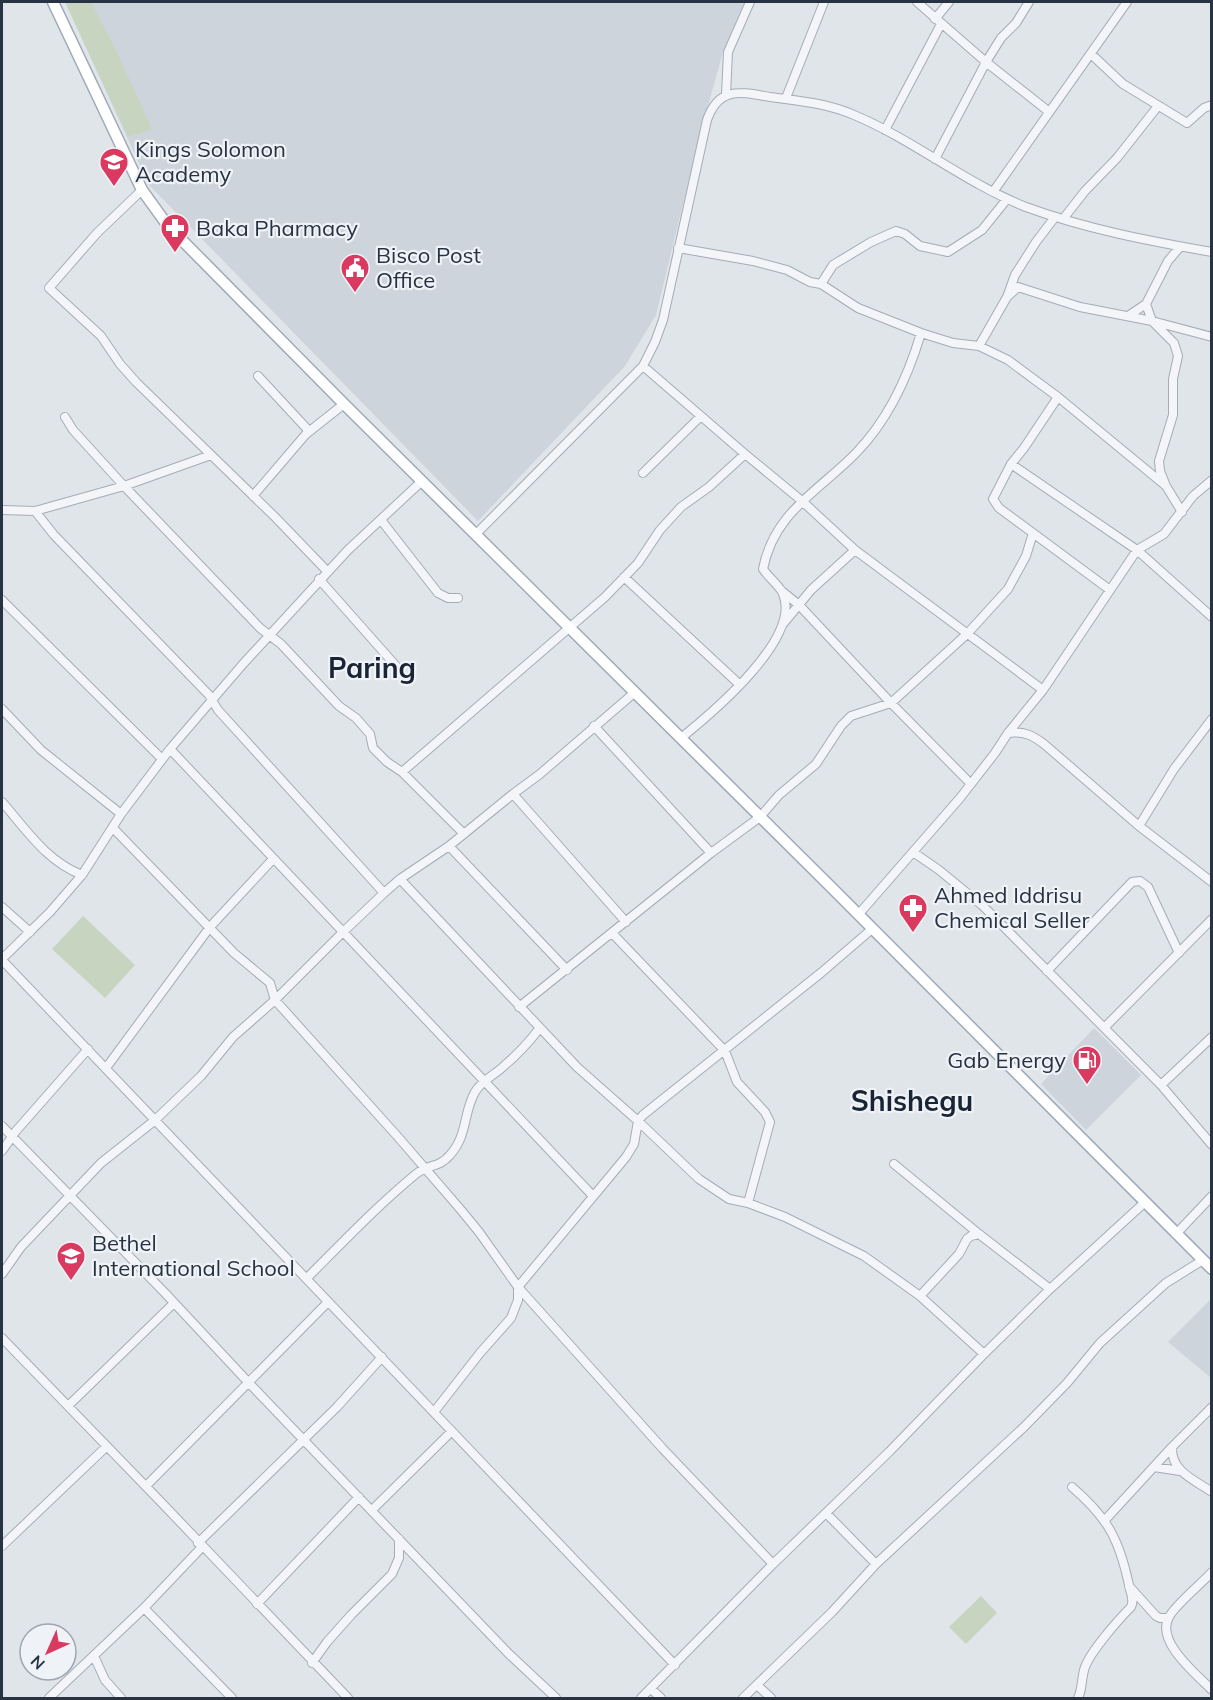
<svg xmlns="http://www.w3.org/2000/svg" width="1213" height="1700" viewBox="0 0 1213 1700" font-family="Mulish,sans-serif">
  <rect width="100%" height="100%" fill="#e0e5ea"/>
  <path fill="#cdd4dc" d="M65,2h679l-21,50 -24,86 -43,177 -31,51 -147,155 -329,-336z
    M1094,1028l47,47 -55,55 -45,-46z
    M1211,1299v79l-43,-36z"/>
  <path fill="#c7d5c0" d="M65,2h26l25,48 36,79 -24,8z
    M83,916l52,49 -30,33 -53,-49z
    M981,1596l16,17 -31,31 -17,-17z"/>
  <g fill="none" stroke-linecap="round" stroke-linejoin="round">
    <g stroke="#a5acb5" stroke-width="10">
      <path id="minor" d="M917,2l69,60 62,49
        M935,19l14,-17
        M1091,54l32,30 64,39 17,-15 8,-3
        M726,94l2,-42 22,-50
        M786,98l38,-96
        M885,130l56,-106
        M935,159l51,-97 15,-24 15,-15 13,-21
        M142,190l-45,43 -48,55 52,48 19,28 16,18 139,135 52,54
        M993,192l134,-190
        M1063,219l22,-28 32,-33 41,-52
        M678,248l75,13 34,9 23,12 11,2 37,24 63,25 32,10 26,3 29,14 50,37 108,89 16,26
        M821,284l12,-19 38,-23 25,-11 9,3 15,12 28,6 34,-22 25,-31
        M1007,297l11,-10 62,20 72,14 60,16
        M1146,304l6,17 22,22 4,13 -5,23v36l-14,46 1,10 6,15
        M1128,316l18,-12 22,-43 12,-14
        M979,346l28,-49 8,-22 21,-33 19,-25
        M643,366l102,88 57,47 53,49 188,140
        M258,376l51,55
        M1058,397l-34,51 -13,16 -18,35 6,9 111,82
        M65,417l8,13 51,56 136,142 21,16 58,62 17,12 14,16 3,14 14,14 15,10 62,62
        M1011,464l126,86 75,67
        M643,473l58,-57
        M253,496l53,-62 38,-30
        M2,510l33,1 89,-25 87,-31
        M35,511l19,24 155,160 9,15 166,183
        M381,520l57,73 10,5h10
        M476,534l167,-168 12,-24 8,-22 44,-200c12,-34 33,-28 63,-23 29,4 57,6 84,18 60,25 111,68 172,92 60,22 123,34 186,45
        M624,577l115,107
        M319,579l77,87
        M783,592l16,13 92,98 79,80
        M2,600l160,159
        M783,624l28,-34 44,-40
        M2,709l39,41 80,64
        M594,726l117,127
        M1008,733c16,-2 24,2 36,11l95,82 73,56
        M681,738c31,-25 121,-100 102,-144 -2,-7 -15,-17 -20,-25 11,-57 56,-78 93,-116 32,-33 52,-76 65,-120
        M170,749l423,447
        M402,772l203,-175 33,-34 22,-33 21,-23 28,-20 36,-33
        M513,794l113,128
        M2,802c24,27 44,59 80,73
        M1139,826l35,-57 38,-50
        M113,828l121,125 36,30 5,17 123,137 63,73 18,22 39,55 145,162 110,115
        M449,846l118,124
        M913,852l26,18 44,36 178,179 51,60
        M400,879l177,188 61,54 61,58 30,20 19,4 37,14 79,39 56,40 64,58
        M2,907l28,25
        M858,915l102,-117 35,-45 13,-20 35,-43 94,-140 27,-16 29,-38 19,-16
        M612,933l113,118 12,31 28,30 5,10 -22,81
        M2,959l48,-47 32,-37 39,-61 49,-65 73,-85 105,-114 74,-69
        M2,960l673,705
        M1047,971l85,-89 8,-1 8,6 31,66
        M519,1007l192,-154 49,-36 19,-22 37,-31 25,-38 10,-10 40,-13 76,-69 41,-45 18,-33 7,-23
        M1105,1027l107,-108
        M106,1068l104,-141 63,-68
        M1161,1085l51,-48
        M2,1126l163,167 83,89 261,272 47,44
        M2,1151l14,-20 72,-82
        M894,1164l85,70
        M1176,1234l36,-38
        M2,1274l19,-27 80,-84 53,-42 47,-45 32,-39 42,-37 67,-67 42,-40 16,-14 49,-33 64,-52 27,-20 94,-81
        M307,1278c35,-35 70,-72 109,-104 13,-11 22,-5 34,-19 18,-20 13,-42 25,-63 7,-12 20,-17 30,-27 13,-11 24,-23 34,-36
        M920,1296l39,-42 8,-15 4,-3 8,-2 71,55
        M2,1338l157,162 189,198
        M68,1406l106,-103
        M1212,1407l-40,40c-1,25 23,33 40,45
        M434,1412l46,-59 31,-35 7,-18v-13l108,-130 8,-13 4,-23 5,-6 179,-143 50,-43
        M1154,1467l26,4
        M146,1486l182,-184
        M1072,1487c36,31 47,52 57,98 1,8 6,14 2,22 -13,13 -40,44 -46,60 -4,11 -2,21 -7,31
        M372,1510l80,-79
        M826,1513l50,51
        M1105,1520l67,-73
        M198,1543l139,-136 45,-50
        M2,1546l104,-99
        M1212,1572c-10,11 -38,34 -43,45 -14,24 27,57 43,73
        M1129,1586l27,30 4,2h8
        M257,1604l102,-107
        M144,1608l88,90
        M94,1656l11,24 16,18
        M312,1663l15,-21 24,-27 41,-41 7,-16v-19
        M757,1685l14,13
        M651,1689l10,9
        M49,1698l95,-90 58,-61
        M641,1698l132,-134 116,-112 95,-98 66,-65 94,-86
        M743,1698l89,-86 44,-48 148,-137 43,-44 33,-40 66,-60 37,-23"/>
    </g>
    <g stroke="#9eaab7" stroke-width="13">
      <path id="major" d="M53,2l89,188 26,36 176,178 487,483 381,382"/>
    </g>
    <use href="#minor" stroke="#f3f5f8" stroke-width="8"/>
    <use href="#major" stroke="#fff" stroke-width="10"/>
  </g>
  <defs>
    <g id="school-pin" transform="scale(1.5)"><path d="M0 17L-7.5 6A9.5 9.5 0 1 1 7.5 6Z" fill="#da3a60" stroke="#eff3f7"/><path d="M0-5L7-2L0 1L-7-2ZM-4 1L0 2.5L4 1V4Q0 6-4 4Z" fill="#fff"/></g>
    <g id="pharmacy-pin" transform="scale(1.5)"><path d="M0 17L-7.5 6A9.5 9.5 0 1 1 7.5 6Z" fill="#da3a60" stroke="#eff3f7"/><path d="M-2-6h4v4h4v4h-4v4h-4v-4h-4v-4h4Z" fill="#fff"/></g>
    <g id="civic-pin" transform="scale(1.5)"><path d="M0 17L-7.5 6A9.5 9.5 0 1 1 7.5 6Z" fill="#da3a60" stroke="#eff3f7"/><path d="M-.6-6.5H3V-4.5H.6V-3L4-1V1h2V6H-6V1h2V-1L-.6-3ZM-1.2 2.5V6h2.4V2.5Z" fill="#fff"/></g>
    <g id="fuel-pin" transform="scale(1.5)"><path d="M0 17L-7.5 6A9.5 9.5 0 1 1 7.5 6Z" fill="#da3a60" stroke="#eff3f7"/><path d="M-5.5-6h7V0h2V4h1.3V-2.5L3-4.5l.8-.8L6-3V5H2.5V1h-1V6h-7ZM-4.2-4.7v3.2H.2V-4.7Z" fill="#fff"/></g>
  </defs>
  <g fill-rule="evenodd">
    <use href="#school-pin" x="114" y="162"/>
    <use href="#pharmacy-pin" x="175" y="228"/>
    <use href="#civic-pin" x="355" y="268"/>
    <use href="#pharmacy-pin" x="913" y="908"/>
    <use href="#fuel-pin" x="1087" y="1060"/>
    <use href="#school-pin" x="71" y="1256"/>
  </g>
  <g text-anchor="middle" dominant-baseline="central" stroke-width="4.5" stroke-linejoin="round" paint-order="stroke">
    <g font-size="22" fill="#273343" stroke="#eff3f7" text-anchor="start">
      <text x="135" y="149">Kings Solomon<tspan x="135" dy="25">Academy</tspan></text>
      <text x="196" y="228">Baka Pharmacy</text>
      <text x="376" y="255">Bisco Post<tspan x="376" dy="25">Office</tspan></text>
      <text x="934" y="895">Ahmed Iddrisu<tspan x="934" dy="25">Chemical Seller</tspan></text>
      <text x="1066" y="1060" text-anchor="end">Gab Energy</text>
      <text x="92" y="1243">Bethel<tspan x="92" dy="25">International School</tspan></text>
    </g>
    <g font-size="28" font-weight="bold" fill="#192434" stroke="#eff3f7">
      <text x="372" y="667">Paring</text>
      <text x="912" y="1100">Shishegu</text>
    </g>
  </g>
  <rect width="1213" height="1700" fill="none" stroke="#273343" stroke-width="6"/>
  <g transform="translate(48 1652) rotate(225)"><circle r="28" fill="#eff3f7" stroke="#9fa6af" stroke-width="1.5"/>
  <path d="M0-4.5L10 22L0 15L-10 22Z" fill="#da3a60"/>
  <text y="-9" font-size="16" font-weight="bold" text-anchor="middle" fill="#273343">N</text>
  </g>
</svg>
